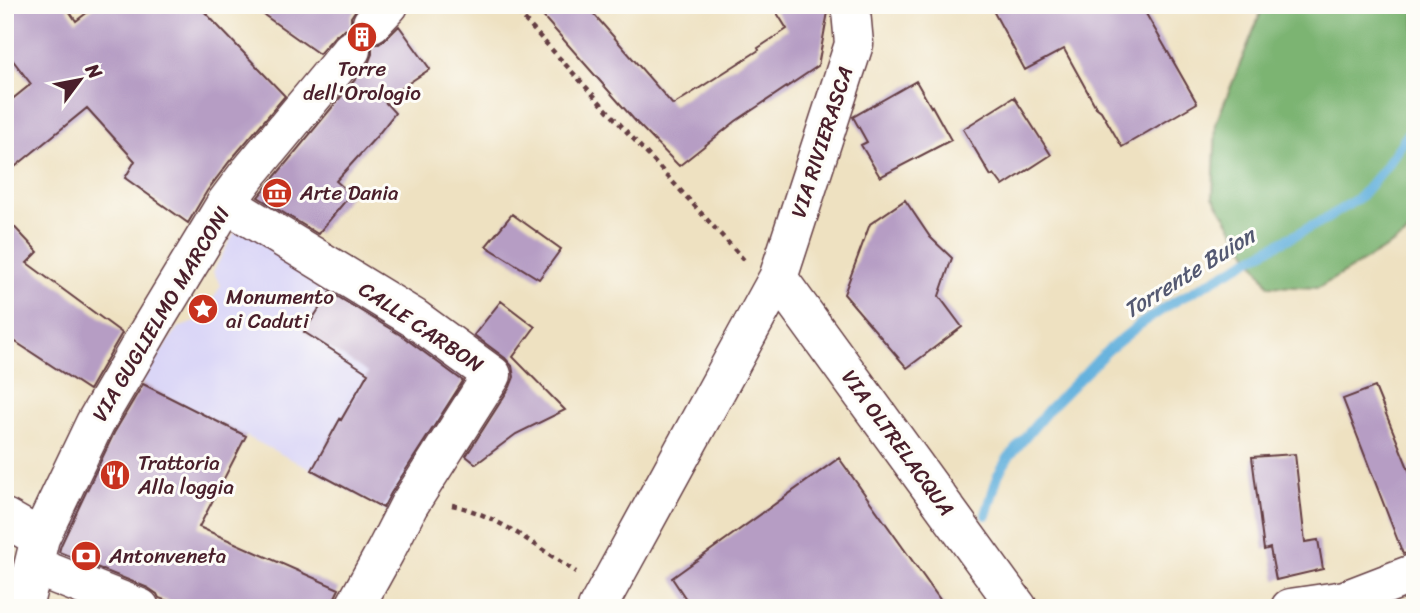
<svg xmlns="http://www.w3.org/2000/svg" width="1420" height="613" viewBox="0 0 1420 613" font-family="Sriracha,sans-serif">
  <rect width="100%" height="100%" fill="#fdfcf7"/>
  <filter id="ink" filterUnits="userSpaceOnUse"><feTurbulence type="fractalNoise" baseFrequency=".0143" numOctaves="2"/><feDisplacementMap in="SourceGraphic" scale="14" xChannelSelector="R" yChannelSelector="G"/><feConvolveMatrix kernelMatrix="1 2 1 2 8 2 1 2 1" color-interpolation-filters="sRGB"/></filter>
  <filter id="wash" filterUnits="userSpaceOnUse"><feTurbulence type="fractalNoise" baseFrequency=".00686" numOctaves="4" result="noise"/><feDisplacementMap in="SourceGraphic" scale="28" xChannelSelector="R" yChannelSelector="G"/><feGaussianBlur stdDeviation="1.57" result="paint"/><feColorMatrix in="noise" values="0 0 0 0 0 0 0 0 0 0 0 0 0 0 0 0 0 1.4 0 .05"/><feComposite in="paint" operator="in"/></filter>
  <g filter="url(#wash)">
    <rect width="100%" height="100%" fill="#eee1c1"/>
    <path fill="#dad6f7" d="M240,222l228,148 -78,143 -78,-43 -172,-88 38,-54 23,-8 20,-35 -8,-13z"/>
    <path fill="#7cb472" stroke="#636a4e" stroke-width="2" d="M1264,5h151v220l-11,12 -86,51 -49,-2 -56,-89 3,-74z"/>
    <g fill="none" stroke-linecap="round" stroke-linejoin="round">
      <path stroke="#63b1dd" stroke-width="10" d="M986,515l12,-40 10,-17 41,-49 59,-59 31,-25 30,-20 101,-57 56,-29 34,-22 23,-27 32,-45"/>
    </g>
    <g id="blocks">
      <path fill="#b69dc4" d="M5,5h60l11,16 21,-16h101l87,91 -56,66 -22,29 -19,32 -63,-45 10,-17 -48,-53 -82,67v-70l26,-21 -26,-34z
        M250,5h109l-8,12v12l-8,1 -8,6 -16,18z
        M533,5h53l87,100 86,-55 -1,-2 29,-19 -15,-24h56v7l-10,54 -82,55 -57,45 -42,-43z
        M990,5h151l56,98 -75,44 -21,-36 -5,-4 -32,-58 -39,21z
        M399,26l31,43 -47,31 12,13 -19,24 -40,44 15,13 -33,40 -60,-37 110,-133 4,-10v-10h7l8,-6z
        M916,81l15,26 1,-1 19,34 -71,37 -19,-32 6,-3 -14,-25z
        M1014,97l37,58 -48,31 -9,-12 -3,2 -28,-47z
        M905,200l25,37 22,21 -13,38 23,31 -55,41 -63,-74 26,-70z
        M512,214l49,35 -22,30 -53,-33z
        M5,217l33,35 -11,11 95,70 -33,57 -84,-55z
        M330,292l72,44 61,45 -72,112 -8,15 -71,-38 28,-51 1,1 27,-47 -64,-41z
        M501,301l34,26 -22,30 52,53 -49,24 -40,30 -10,-8 44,-69 4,-10 -2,-11 -7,-8 -31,-23z
        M143,384l103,52 -47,91 140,62 -4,8 -3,11h-146l-27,-10 -2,-4 -9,-6 -89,-36 2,-7 53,-112z
        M1375,387l40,98v67l-12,2 -60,-155z
        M1295,454l10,88 13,-2 5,29 -47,11 -6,-32 -6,2 -12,-93z
        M839,458l107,150h-254l-20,-30z"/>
    </g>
  </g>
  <g filter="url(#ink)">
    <use href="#blocks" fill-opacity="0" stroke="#633c42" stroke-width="2"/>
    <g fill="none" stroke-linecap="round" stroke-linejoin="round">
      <g stroke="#633c42" stroke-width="41">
        <path id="minor" d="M372,23l17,-18
          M226,203l188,115 78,57 -83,130 -24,47 -31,56
          M778,278l240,330
          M5,518l35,20
          M34,566l106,42
          M23,608l17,-70 55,-115 59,-101 72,-119 21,-28 104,-125
          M597,608l181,-330 76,-234 -3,-33 -2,-6
          M1290,608l55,-8 70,-27"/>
      </g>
      <path stroke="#633c42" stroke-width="4.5" stroke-dasharray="5 5" stroke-linecap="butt" d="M511,5l234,256
        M452,505c46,10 85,42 124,67"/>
      <use href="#minor" stroke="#fff" stroke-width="38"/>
    </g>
  </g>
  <defs>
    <g id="building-disc" transform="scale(1.575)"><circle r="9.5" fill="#c8321e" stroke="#fdfcf7"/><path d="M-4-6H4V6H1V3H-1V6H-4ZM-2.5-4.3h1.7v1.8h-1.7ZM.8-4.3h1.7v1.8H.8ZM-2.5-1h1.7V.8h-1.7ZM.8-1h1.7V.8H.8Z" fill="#fff"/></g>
    <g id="museum-disc" transform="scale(1.575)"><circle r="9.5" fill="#c8321e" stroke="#fdfcf7"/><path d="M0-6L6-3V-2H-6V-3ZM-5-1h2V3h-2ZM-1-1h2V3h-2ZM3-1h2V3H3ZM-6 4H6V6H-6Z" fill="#fff"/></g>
    <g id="sight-disc" transform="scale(1.575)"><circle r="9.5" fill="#c8321e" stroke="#fdfcf7"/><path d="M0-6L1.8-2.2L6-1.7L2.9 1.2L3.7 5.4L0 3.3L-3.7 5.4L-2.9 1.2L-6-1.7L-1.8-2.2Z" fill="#fff"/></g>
    <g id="restaurant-disc" transform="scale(1.575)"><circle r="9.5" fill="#c8321e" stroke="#fdfcf7"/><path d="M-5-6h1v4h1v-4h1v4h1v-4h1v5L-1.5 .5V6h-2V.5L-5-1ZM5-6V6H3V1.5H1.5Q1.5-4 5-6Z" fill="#fff"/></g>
    <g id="bank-disc" transform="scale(1.575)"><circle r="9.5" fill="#c8321e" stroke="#fdfcf7"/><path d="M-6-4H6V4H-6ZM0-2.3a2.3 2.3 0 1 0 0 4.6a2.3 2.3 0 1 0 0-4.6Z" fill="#fff"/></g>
  </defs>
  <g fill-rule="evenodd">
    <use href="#building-disc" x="362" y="37"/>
    <use href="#museum-disc" x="277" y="193"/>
    <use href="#sight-disc" x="203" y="309"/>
    <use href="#restaurant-disc" x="115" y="475"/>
    <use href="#bank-disc" x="86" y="556"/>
  </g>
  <g text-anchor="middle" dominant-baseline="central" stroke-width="6" stroke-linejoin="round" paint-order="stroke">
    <g font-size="21" fill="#4a1f2b" stroke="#fdfcf7" text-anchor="start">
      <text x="362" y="69" text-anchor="middle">Torre<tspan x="362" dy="24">dell'Orologio</tspan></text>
      <text x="300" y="193">Arte Dania</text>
      <text x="226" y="297">Monumento<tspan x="226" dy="24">ai Caduti</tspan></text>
      <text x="138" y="463">Trattoria<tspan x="138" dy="24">Alla loggia</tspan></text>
      <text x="109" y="556">Antonveneta</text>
    </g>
    <g font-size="21" fill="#4a1f2b" stroke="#fdfcf7">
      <text transform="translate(822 142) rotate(-72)">VIA RIVIERASCA</text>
      <text transform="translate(161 314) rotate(-59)">VIA GUGLIELMO MARCONI</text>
      <text transform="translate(421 327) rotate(34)">CALLE CARBON</text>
      <text transform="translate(898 443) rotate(54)">VIA OLTRELACQUA</text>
    </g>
    <g font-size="23" font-style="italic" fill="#545972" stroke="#fdfcf7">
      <text transform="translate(1189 273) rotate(-32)">Torrente Buion</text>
    </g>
  </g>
  <rect width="1420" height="613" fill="none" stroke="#fdfcf7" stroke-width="28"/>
  <g transform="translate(80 80) rotate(58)" stroke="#fdfcf7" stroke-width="5" paint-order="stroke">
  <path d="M0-5L12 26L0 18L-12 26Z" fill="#4a1f2b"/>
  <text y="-10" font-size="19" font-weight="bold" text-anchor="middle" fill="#4a1f2b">N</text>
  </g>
</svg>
